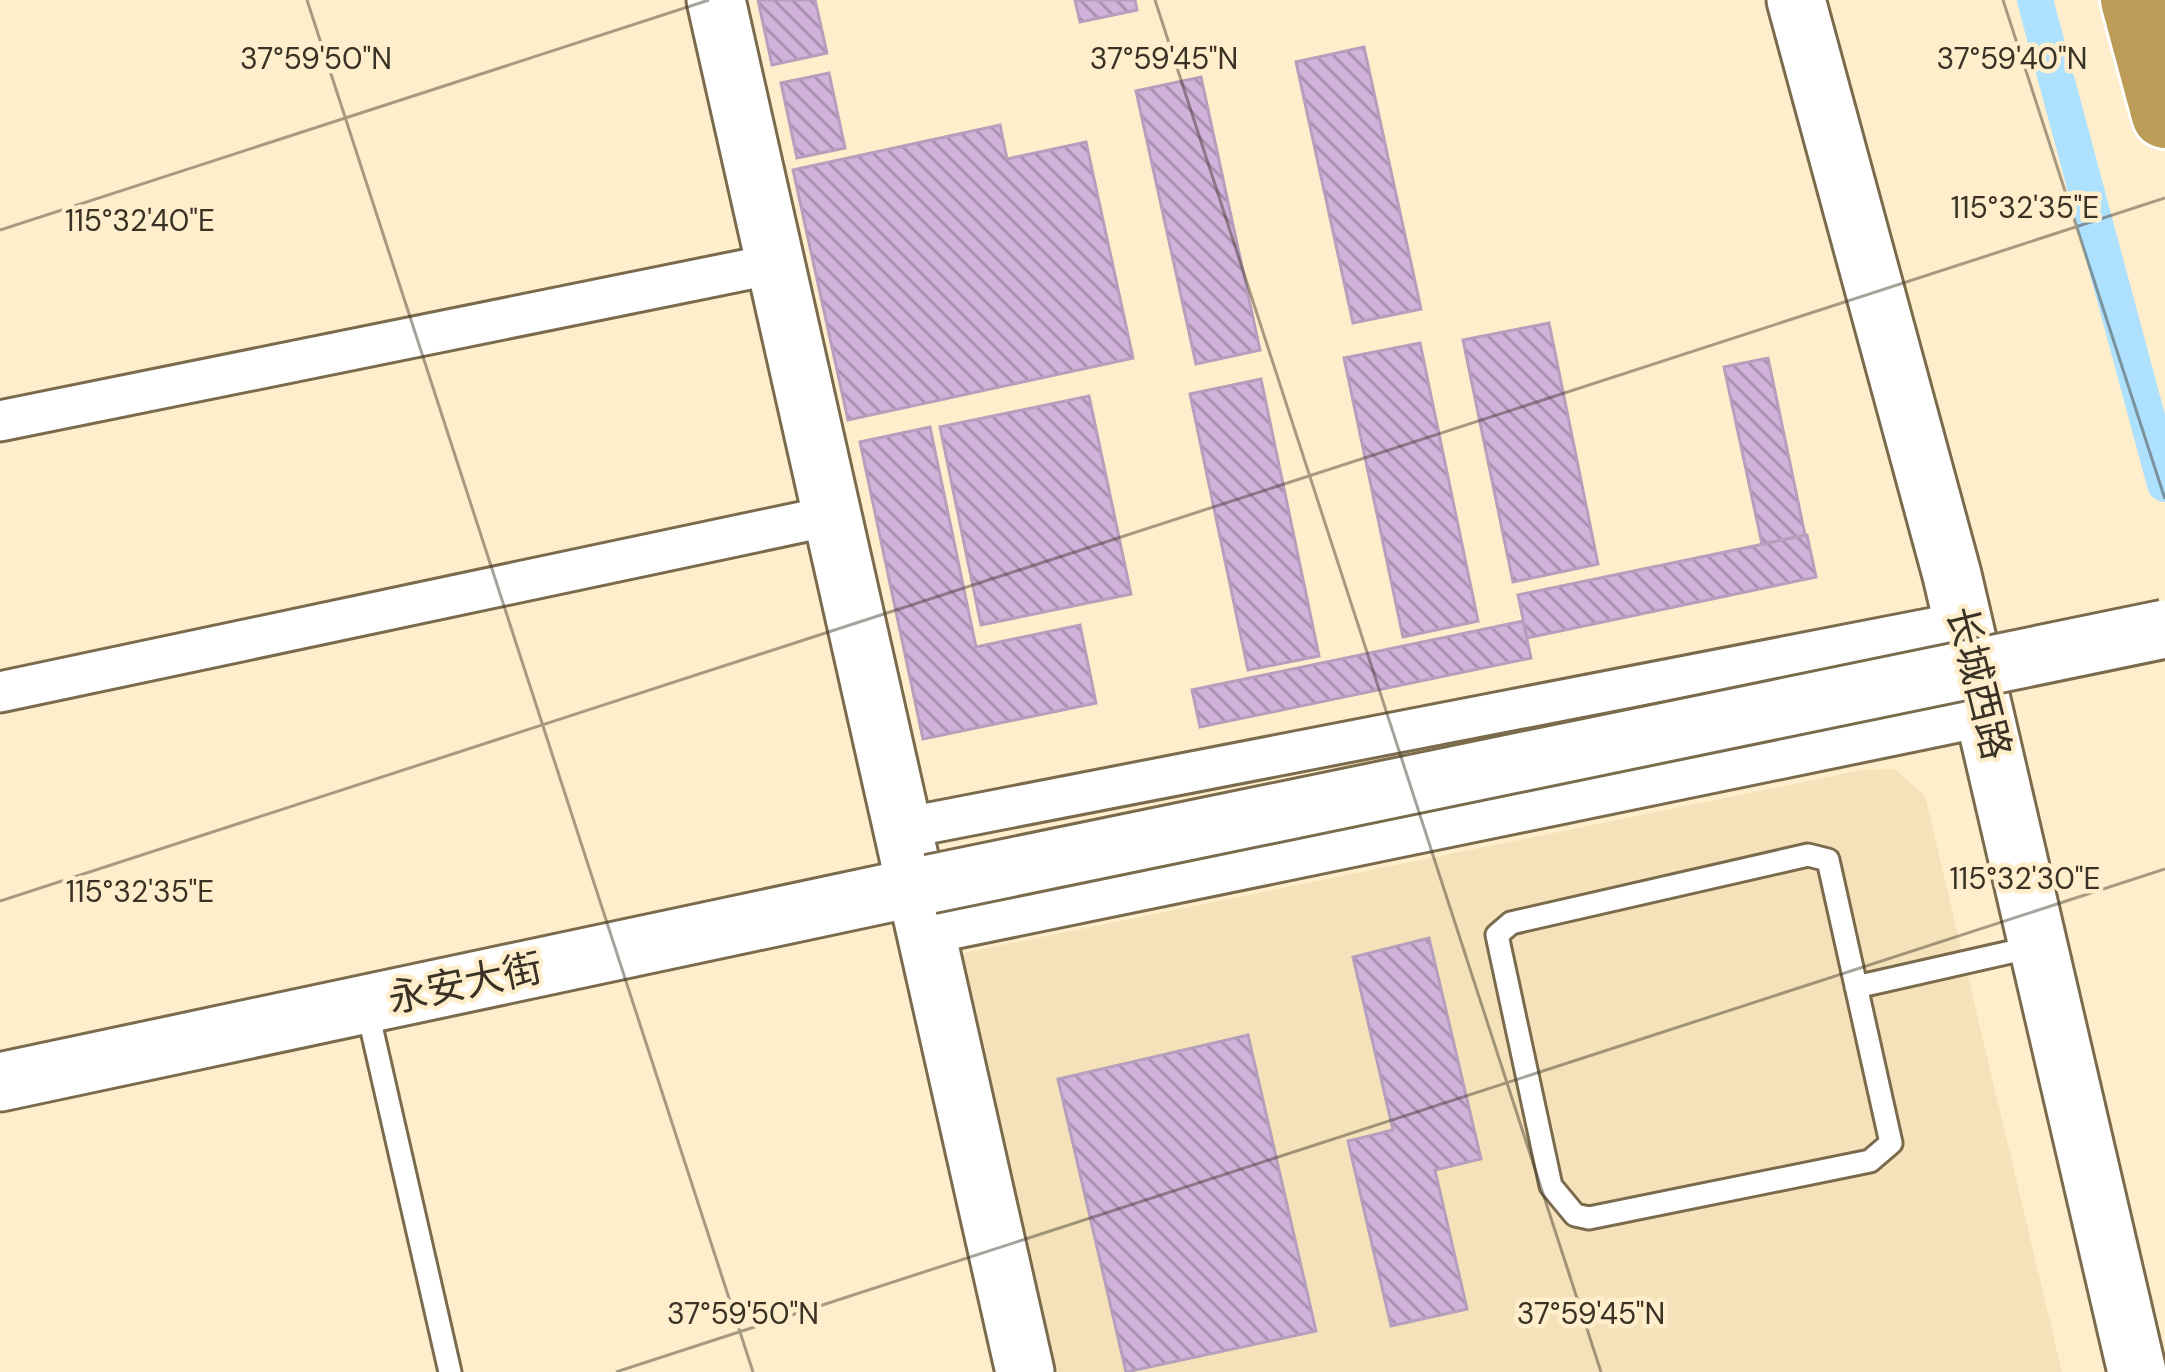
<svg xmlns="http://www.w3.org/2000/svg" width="2165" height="1372" viewBox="0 0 2165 1372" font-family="'DM Sans','Noto Sans SC',sans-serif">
  <defs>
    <pattern id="building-back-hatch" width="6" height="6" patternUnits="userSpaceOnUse" patternTransform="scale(3)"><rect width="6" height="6" fill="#d1b2da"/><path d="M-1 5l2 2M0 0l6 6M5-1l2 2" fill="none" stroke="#ab91b1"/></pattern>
  </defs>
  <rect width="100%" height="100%" fill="#fec"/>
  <path fill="#f6e2ba" d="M1895,769l30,27 137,576h-1011l-98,-417 910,-185z"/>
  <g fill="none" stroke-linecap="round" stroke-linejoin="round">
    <path stroke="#aee1fe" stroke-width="36" d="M2035,0l130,484"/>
  </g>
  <path fill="url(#building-back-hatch)" stroke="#b59fbc" stroke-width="3" d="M758,0h57l12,53 -55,12z
    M1075,0h60l2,10 -57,12z
    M1364,47l57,262 -68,14 -57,-261z
    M829,73l16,75 -48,10 -16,-75z
    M1201,77l59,273 -64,14 -60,-273z
    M1000,125l7,34 79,-17 47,216 -285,62 -55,-250z
    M1549,323l49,241 -85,18 -50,-242z
    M1420,343l58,278 -75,16 -59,-279z
    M1768,358l37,177 -43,9 -38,-177z
    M1261,379l58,277 -71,14 -58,-276z
    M1089,396l42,198 -150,31 -41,-198z
    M930,427l46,220 104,-22 16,78 -173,36 -63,-297z
    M1807,535l9,42 -289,61 -9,-43z
    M1523,621l8,37 -331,69 -8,-37z
    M1429,938l52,221 -46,11 32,139 -76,17 -43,-185 45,-11 -40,-173z
    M1248,1035l68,296 -190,41 -68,-293z"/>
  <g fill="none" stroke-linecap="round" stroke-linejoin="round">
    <g stroke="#7a6b4d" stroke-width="27">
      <path id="lane" d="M1808,855l20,5 63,283 -21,18 -281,57 -14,-3 -24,-29 -54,-251 14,-12z
        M1856,987l181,-41
        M366,1004l84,368"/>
    </g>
    <g stroke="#7a6b4d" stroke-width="45">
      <path id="street" d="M0,421l774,-157
        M0,692l830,-176
        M899,829l1065,-207
        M923,935l1064,-219"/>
    </g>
    <g stroke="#7a6b4d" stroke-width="63">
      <path id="secondary" d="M716,0l309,1372
        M1796,0l156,575 185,797
        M0,1082l930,-198"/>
    </g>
    <g stroke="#fff" stroke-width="72">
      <path id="highway" d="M2134,0l31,115"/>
    </g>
    <use href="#lane" stroke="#fff" stroke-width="21"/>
    <use href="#street" stroke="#fff" stroke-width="39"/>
    <use href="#secondary" stroke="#fff" stroke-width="57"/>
    <use href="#highway" stroke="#bc9d57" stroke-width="66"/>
    <g stroke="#7a6b4d" stroke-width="63" stroke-linecap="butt">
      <path id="secondary-bridge" d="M930,884l1235,-255"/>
    </g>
    <use href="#secondary-bridge" stroke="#fff" stroke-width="57"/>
  </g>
  <path fill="none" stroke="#393225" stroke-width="3" stroke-opacity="0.45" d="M307,0l446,1372M1155,0l446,1372M2003,0l162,499M0,230l709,-230M0,901l2165,-703M616,1372l1549,-503"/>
  <g text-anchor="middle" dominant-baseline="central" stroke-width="9" stroke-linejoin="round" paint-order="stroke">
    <g font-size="39" fill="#393225" stroke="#fec">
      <text transform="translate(1979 683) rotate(76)">长城西路</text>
      <text transform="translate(465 983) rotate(-12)">永安大街</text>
    </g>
  </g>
  <g font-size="30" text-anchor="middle" fill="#393225" stroke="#fec" stroke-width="9" stroke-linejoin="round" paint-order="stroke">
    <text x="316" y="69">37°59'50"N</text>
    <text x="1164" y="69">37°59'45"N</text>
    <text x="2012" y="69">37°59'40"N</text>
    <text x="2025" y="218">115°32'35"E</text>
    <text x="140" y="231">115°32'40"E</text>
    <text x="2025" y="889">115°32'30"E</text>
    <text x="140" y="902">115°32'35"E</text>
    <text x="743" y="1324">37°59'50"N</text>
    <text x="1591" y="1324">37°59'45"N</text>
  </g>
</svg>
